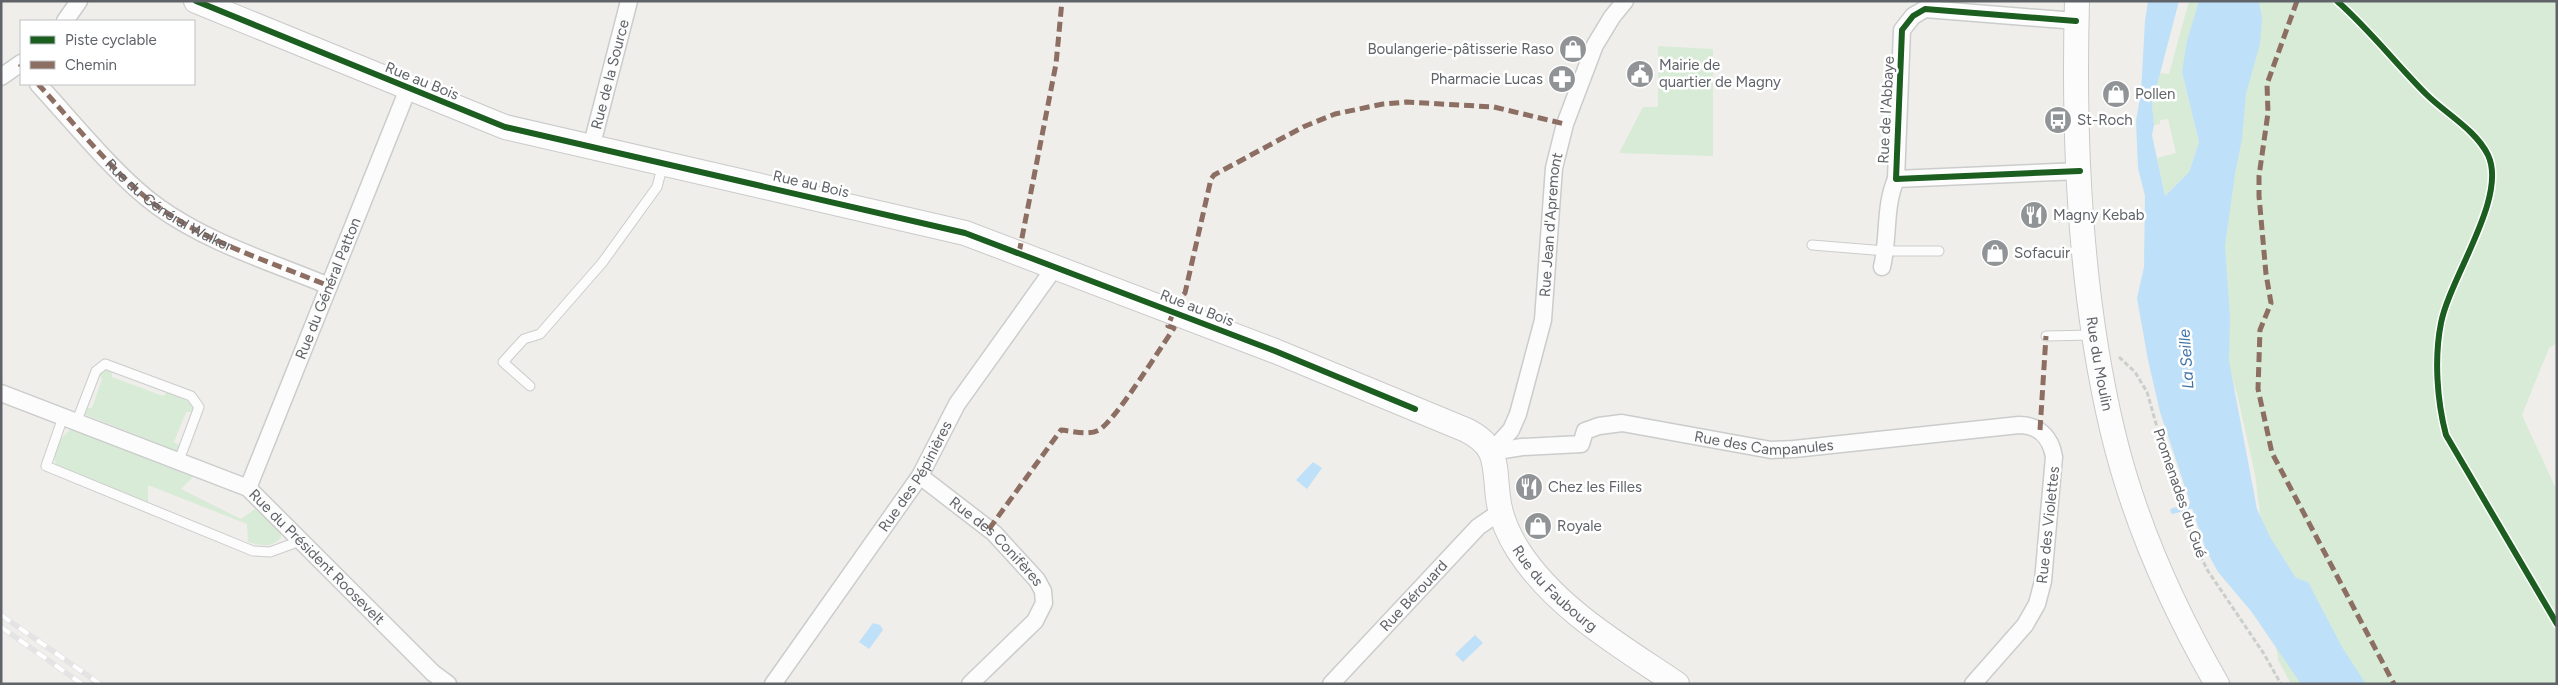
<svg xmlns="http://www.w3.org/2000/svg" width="2558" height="685" viewBox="0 0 2558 685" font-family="Figtree,sans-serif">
  <rect width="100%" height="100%" fill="#efeeea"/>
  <path fill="#d8ebd6" d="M2189,1h11l-18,71 17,70 -10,30 -24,24 -8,-38 19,-5 -8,-34 -8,1v4l-6,1 -2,-21 8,-31 9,1z
    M2213,1h344v342l-8,5 -27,67 35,76v193h-266l-13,-24 -23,-186 -18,-80 -45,-143z
    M1658,46l55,3v107l-94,-3 24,-46h15z
    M106,369l6,2v6l51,19 4,-4 23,10 3,4 -1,6h-6l-12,30 5,3 -2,6 -93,-37 1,-6h7l10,-29 -3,-5z
    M73,429l121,47 -13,13 60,30 14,-10 26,21v8c-10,10 -21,8 -33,4l-1,-18 -99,-39v17l-92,-37c-5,-10 6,-33 17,-36z"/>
  <path fill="#bfe0f9" d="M2148,1h31l-27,103 2,21 -2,10 13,61 24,-24 10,-30 -17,-70 5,-31 12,-40h60l3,17 -2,26 -14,50 -4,45 -7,35 -10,72 5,70 -1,45 28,148 13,28 26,41 12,4 34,65 24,37h-65l-50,-73 -33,-39 -12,-22 -46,-138 -12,-52 -11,-62 7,-31 1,-71 -7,-28 -2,-47 5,-29 4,-71z
    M1313,462l9,6 -15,21 -11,-9z
    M873,623l7,2 3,5 -14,19 -10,-7z
    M1475,635l8,8 -20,19 -8,-8z"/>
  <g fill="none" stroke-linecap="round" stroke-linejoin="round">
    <path stroke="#bfe0f9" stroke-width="5.5" d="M2173,511l25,-7"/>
    <g stroke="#cbcccc" stroke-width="11">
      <path id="lane" d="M1812,245l74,6h53
        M2046,336l46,-1
        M530,386l-27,-24 21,-23 16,-5 62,-71 55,-76 6,-23
        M63,417l-17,49 207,85 17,1 30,-11
        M76,423l20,-52 9,-7 86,32 8,11 -21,56"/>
    </g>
    <g stroke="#cbcccc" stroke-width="19">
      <g id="street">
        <path d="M65,21l14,-20"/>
        <path d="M2076,21l-151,-12 -12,7 -11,14 -6,149 184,-8"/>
        <path d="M1,77l20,-14"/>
        <path id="s1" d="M38,84c35,38 78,92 119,122 51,37 114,56 172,80"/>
        <path id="s2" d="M591,148l38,-147"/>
        <path d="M1882,267c7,-29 2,-60 14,-88"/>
        <path id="s3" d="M1,393l247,95 185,185 15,11"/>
        <path id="s4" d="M1491,452l31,-5 59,-3 4,-13 14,-5 23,-3 149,27 23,-1 225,-24c19,0 32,12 35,32l-11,124 -6,23 -12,21 -52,59"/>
        <path id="s5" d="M1491,452l20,-22 7,-16 25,-94 11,-152 11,-44 30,-79 17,-28 13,-16"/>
        <path id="s6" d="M920,476l74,57 43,47 6,11 1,12 -9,18 -65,63"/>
        <path id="s7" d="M248,488l160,-399"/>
        <path id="s8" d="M773,684l147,-208 37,-72 98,-137"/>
        <path id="s9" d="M1331,684l147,-157 13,-9 11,-3"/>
      </g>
    </g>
    <g stroke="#cacacb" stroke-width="26">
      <g id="secondary">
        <path id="s10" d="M196,1l309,126 460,106 310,118 191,79c33,16 28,35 32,67 2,19 10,37 20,53 38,59 103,96 159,134"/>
        <path id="s11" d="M2077,1c-4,142 3,294 36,432 21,87 59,173 104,251"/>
      </g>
    </g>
    <path stroke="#cacfcc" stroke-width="3" stroke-dasharray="5 2.5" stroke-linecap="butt" d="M2119,357l16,15 12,20 26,91 22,62 13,26 56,83 17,30"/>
    <use href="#lane" stroke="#fdfcfc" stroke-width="9"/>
    <use href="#street" stroke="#fdfcfc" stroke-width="16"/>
    <use href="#secondary" stroke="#fdfcfc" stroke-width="24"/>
    <g stroke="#e4e4e4" stroke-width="5.5">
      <path id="rail" d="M1,615l99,69
        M1,627l81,57"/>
    </g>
    <use href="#rail" stroke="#fff" stroke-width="4" stroke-dasharray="11" stroke-linecap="butt"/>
    <path stroke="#8d6e63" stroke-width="5" stroke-dasharray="10 5" stroke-linecap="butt" d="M2297,1l-30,83 1,29 -9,63v20l7,78 5,29 -11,27 -2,59 14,64 122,231
      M20,64l1,2
      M38,84c35,38 78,92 119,122 51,37 114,56 172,80
      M1019,253l37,-189 6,-63
      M2040,430l6,-94
      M989,529l72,-99c12,1 27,6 38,0 16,-9 62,-83 75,-102l-6,-2 10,-26 7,-7 26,-114 3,-4 89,-48 32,-13 48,-10 24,-2 87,5 71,17"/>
    <g stroke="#fff" stroke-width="9">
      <path id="cycleway" d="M196,1l309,126 460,106 310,118 140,58
        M2337,1c32,28 59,63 89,93 20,20 49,35 62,61 20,42 -38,122 -47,168 -7,35 -4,78 5,112l111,189
        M2076,21l-151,-12 -12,7 -11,14 -6,149 184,-8"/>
    </g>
    <use href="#cycleway" stroke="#1b5e20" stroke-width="6"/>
  </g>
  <defs>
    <g id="shop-disc" transform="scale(1.4375)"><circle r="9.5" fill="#919496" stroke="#fff"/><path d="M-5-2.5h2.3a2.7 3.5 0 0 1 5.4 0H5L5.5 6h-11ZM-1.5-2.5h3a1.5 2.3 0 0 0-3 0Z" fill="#fff"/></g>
    <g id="civic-disc" transform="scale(1.4375)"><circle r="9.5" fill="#919496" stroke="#fff"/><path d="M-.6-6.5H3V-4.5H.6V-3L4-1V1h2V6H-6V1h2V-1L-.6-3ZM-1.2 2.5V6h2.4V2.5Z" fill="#fff"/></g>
    <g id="pharmacy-disc" transform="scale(1.4375)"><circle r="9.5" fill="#919496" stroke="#fff"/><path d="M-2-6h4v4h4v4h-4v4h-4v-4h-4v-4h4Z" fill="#fff"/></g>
    <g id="bus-disc" transform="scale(1.4375)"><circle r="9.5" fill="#919496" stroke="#fff"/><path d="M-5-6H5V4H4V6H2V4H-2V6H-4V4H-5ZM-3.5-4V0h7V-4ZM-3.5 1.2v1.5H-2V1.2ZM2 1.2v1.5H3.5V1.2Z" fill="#fff"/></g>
    <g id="restaurant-disc" transform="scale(1.4375)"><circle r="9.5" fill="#919496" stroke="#fff"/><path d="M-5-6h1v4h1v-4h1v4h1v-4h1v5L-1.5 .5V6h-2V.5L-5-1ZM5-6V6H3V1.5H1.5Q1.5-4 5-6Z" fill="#fff"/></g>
  </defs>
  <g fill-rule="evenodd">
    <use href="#shop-disc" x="1573" y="49"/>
    <use href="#civic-disc" x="1640" y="74"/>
    <use href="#pharmacy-disc" x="1562" y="79"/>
    <use href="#shop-disc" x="2116" y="94"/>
    <use href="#bus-disc" x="2058" y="120"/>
    <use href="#restaurant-disc" x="2034" y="215"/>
    <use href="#shop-disc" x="1995" y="253"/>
    <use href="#restaurant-disc" x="1529" y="487"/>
    <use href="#shop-disc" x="1538" y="526"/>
  </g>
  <g text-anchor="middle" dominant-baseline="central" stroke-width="5" stroke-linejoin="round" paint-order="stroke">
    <g font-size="15" fill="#5f6368" stroke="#fff" text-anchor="start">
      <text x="1554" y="49" text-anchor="end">Boulangerie-pâtisserie Raso</text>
      <text x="1659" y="65">Mairie de<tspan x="1659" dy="17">quartier de Magny</tspan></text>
      <text x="1543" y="79" text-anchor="end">Pharmacie Lucas</text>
      <text x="2135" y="94">Pollen</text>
      <text x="2077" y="120">St-Roch</text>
      <text x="2053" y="215">Magny Kebab</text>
      <text x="2014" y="253">Sofacuir</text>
      <text x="1548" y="487">Chez les Filles</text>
      <text x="1557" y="526">Royale</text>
    </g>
    <g font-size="15" fill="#5f6368" stroke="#fff">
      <text stroke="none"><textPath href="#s2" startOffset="76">Rue de la Source</textPath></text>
      <text transform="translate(422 81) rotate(22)">Rue au Bois</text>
      <text transform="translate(1886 110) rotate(-87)">Rue de l'Abbaye</text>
      <text transform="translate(811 184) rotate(13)">Rue au Bois</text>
      <text stroke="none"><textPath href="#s1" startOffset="180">Rue du Général Walker</textPath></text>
      <text stroke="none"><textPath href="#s5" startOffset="240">Rue Jean d'Apremont</textPath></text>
      <text stroke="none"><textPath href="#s7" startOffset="215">Rue du Général Patton</textPath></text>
      <text transform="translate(1197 308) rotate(21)">Rue au Bois</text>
      <text stroke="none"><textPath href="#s11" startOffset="364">Rue du Moulin</textPath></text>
      <text stroke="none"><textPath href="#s4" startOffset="286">Rue des Campanules</textPath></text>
      <text stroke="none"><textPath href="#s8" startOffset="252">Rue des Pépinières</textPath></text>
      <text transform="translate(2180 493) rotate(71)">Promenades du Gué</text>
      <text transform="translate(2048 525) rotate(-84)">Rue des Violettes</text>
      <text stroke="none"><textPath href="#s6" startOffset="101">Rue des Conifères</textPath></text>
      <text stroke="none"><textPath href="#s3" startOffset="362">Rue du Président Roosevelt</textPath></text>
      <text stroke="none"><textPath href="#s10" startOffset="1534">Rue du Faubourg</textPath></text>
      <text stroke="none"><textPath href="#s9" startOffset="121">Rue Bérouard</textPath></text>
    </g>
    <g font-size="16" font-style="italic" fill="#4174aa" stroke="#fff">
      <text transform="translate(2186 359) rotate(-94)">La Seille</text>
    </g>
  </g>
  <rect width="2558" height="685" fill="none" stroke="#5f6368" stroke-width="5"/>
  <rect x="20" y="20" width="175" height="65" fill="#ffffff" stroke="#bfc1c3"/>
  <rect x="30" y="36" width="25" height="8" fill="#1b5e20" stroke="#bfc1c3"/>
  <text x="65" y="45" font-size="15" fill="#5f6368">Piste cyclable</text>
  <rect x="30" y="61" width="25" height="8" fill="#8d6e63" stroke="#bfc1c3"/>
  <text x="65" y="70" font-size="15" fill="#5f6368">Chemin</text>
</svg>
